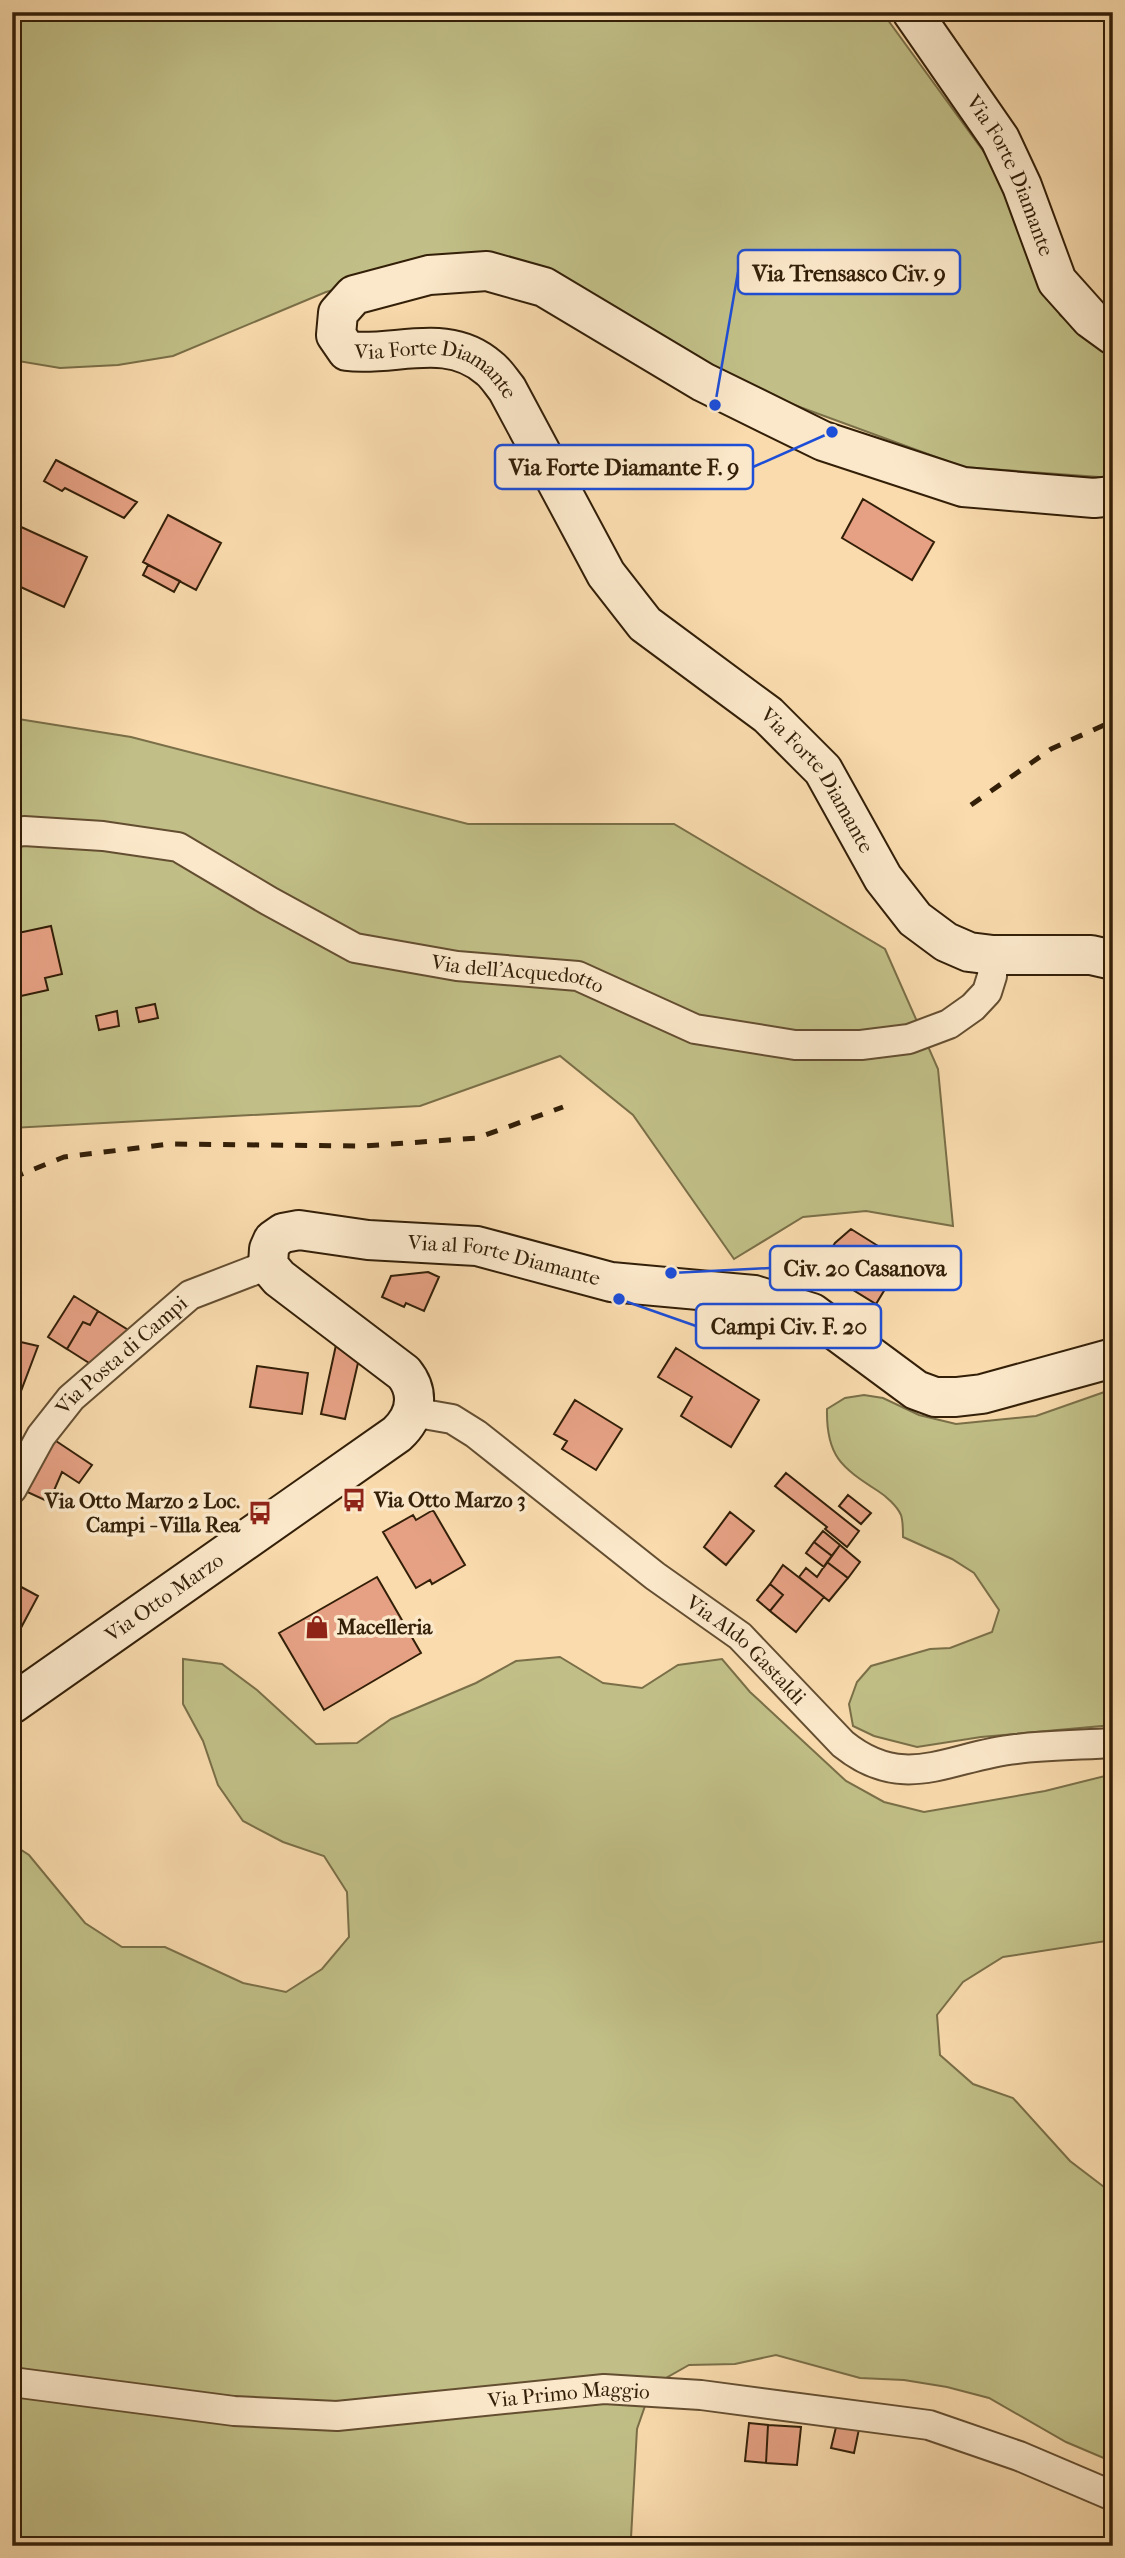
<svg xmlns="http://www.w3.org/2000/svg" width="1125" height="2558" viewBox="0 0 1125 2558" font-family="'IM FELL French Canon',serif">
  <rect width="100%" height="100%" fill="#f9dbad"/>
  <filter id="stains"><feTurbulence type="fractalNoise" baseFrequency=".00286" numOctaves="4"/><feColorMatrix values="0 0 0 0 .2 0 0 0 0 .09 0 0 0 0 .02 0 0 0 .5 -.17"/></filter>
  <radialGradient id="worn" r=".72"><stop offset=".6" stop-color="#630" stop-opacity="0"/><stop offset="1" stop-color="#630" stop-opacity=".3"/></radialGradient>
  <path fill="#c1bf87" stroke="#7a6f48" stroke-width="2" d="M12,12h870l131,180 47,123 53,40v123l-150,-11 -223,-82 -276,-129 -138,36 -153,64 -55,9 -58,3 -48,-8z
    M12,718l119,19 337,87h206l211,125 53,120 15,157 -87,-15 -63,6 -69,42 -101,-144 -73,-59 -140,50 -408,22z
    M1113,1389v336l-132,12 -64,10 -43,-11 -21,-10 -4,-22 8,-22 14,-16 59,-17 20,-1 42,-16 7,-22 -25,-37 -22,-14 -49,-22c0,-7 0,-16 -2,-22 -4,-9 -15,-19 -23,-24 -37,-24 -52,-35 -51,-82l18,-11 19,-3 19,3 36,17 37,9 80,-8z
    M560,1657l43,26 39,5 36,-23 44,-6 28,33 96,89 38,21 40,10 121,-21 68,-17v166l-110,17 -40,25 -26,33 3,40 33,29 40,14 57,63 34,26 9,4v271l-47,-20 -77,-44 -42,-11 -43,-7 -44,-2 -84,-23 -41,9 -46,1 -37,21 -15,43 -6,109 4,8h-623v-702l17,11 56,68 37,24h43l78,36 43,9 36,-23 27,-32 -2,-45 -23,-36 -41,-14 -40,-21 -25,-36 -15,-44 -20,-37v-45l39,5 35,26 59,54 41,-1 34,-24 85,-36 40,-22z"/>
  <path fill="#e6a184" stroke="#331f08" stroke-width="2" d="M56,460l81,42 -13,16 -59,-30 -3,3 -18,-10z
    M863,499l71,43 -22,38 -70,-42z
    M168,515l53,28 -25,47 -53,-28z
    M19,526l68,31 -23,50 -52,-24v-43z
    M148,565l32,16 -6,11 -31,-17z
    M51,926l11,48 -17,4 3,12 -36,8v-56l7,-2 -1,-7z
    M155,1004l3,14 -19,4 -3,-14z
    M117,1011l2,15 -20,4 -3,-14z
    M851,1229l51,32 -26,43 -57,-35 16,-26z
    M428,1272l11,5 -15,34 -18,-8 -2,4 -22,-10 9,-21z
    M74,1296l24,15 -8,14 -7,-3 -16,27 -19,-12z
    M98,1311l35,22 -36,35 -30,-19 16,-27 7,3z
    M12,1340l26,6 -17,45 -9,-2 5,-19 -5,-1z
    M336,1345l25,5 -16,69 -24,-5z
    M676,1348l83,52 -28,47 -50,-31 11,-19 -34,-20z
    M257,1366l51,7 -6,41 -52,-7z
    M12,1369l5,1 -5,18z
    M12,1389l9,2 -9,26z
    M575,1400l47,29 -26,41 -34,-21 5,-8 -13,-7z
    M50,1437l42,28 -13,18 -17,-11 -13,30 -26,-12z
    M786,1473l73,58 -12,16 -22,-18 2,-2 -52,-41z
    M848,1495l23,18 -10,11 -22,-18z
    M433,1510l32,55 -33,19 -2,-4 -14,8 -33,-56 30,-17 3,5z
    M730,1512l24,19 -28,34 -22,-18z
    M823,1531l17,14 -8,11 -18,-14z
    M814,1542l18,14 -8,11 -18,-14z
    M840,1545l20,17 -12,16 -21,-16z
    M827,1562l21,16 -19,23 -30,-24 7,-9 11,9z
    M783,1565l41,32 -28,35 -26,-21 13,-16 -13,-11z
    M377,1577l44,76 -97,57 -45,-77z
    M12,1582l26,14 -23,43 -3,-2z
    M770,1584l13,11 -13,16 -13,-11z
    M749,2423l19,2 -2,38 -21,-2z
    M837,2423l22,6 -5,24 -23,-5z
    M768,2425l33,2 -4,38 -31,-2z"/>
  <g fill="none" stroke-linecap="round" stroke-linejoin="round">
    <g stroke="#644e31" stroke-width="32">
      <g id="street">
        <path id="s1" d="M12,833l12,-2 79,5 75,11 91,54 86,47 102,18 121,10 117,53 100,16h66l48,-6 40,-15 24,-17 14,-15 5,-16 1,-21"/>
        <path id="s2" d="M412,1412l40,7 24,15 179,142 85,60 103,108c62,50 106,12 173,5 32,-4 65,-4 97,-6"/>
        <path id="s3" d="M12,1489l29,-53 30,-38 119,-103 78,-30"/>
        <path id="s4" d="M12,2382l222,29 103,5 267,-27 97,6 228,30 90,31 94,40"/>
      </g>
    </g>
    <g stroke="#331f08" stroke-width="42">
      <g id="secondary">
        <path id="s5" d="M912,12l88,127 22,47 35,95 34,38 22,16"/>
        <path id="s6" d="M1113,496l-19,2 -131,-11 -140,-46 -120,-59 -159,-95 -57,-16 -58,4 -75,20 -16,18 -2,22 11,16c48,6 100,-20 142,17 7,5 12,14 18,21l99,185 39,50 123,91 55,55 60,108 32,41 31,23 23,10 24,3h98l22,5"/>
        <path id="s7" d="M12,1704l385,-270c18,-17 24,-40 7,-61l-125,-95 -11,-13 1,-16 4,-9 10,-7 16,-3 69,10 109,6 134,36 143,13 58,18 104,77 19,7h21l26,-3 131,-36"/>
      </g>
    </g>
    <use href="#street" stroke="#fbe8ca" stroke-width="28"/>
    <use href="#secondary" stroke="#fbe8ca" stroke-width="38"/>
    <path stroke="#331f08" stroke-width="5" stroke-dasharray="12 12" stroke-linecap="butt" d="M971,805l80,-56 62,-28
      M12,1178l52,-21 105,-13 195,2 113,-8 86,-31"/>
  </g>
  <defs>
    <g id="bus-bare" transform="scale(1.89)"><path d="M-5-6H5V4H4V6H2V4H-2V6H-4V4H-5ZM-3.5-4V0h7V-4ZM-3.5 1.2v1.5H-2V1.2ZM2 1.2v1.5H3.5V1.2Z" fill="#8f2418" stroke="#fbe8ca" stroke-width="2.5" paint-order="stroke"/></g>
    <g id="shop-bare" transform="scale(1.89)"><path d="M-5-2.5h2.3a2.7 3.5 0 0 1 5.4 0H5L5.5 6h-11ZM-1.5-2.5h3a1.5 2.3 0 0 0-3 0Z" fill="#8f2418" stroke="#fbe8ca" stroke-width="2.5" paint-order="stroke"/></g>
  </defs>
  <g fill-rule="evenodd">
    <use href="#bus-bare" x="354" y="1500"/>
    <use href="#bus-bare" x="260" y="1513"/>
    <use href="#shop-bare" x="317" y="1627"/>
  </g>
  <g text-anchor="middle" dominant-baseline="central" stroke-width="7" stroke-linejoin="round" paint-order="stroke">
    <g font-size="21" fill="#331f08" stroke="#fbe8ca">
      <text stroke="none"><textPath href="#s5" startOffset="192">Via Forte Diamante</textPath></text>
      <text stroke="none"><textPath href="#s6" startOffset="973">Via Forte Diamante</textPath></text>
      <text stroke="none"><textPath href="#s6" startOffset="1561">Via Forte Diamante</textPath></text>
      <text stroke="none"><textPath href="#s1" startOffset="536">Via dell'Acquedotto</textPath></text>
      <text stroke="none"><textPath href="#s7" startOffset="975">Via al Forte Diamante</textPath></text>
      <text stroke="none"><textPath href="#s3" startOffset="175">Via Posta di Campi</textPath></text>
      <text stroke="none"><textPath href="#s7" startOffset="186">Via Otto Marzo</textPath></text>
      <text stroke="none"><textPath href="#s2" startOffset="415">Via Aldo Gastaldi</textPath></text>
      <text stroke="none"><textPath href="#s4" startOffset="560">Via Primo Maggio</textPath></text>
    </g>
    <g font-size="21" font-weight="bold" fill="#331f08" stroke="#fbe8ca" text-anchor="start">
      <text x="374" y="1500">Via Otto Marzo 3</text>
      <text x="240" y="1501" text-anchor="end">Via Otto Marzo 2 Loc.<tspan x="240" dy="24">Campi - Villa Rea</tspan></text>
      <text x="337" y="1627">Macelleria</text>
    </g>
  </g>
  <path fill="none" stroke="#1d4ed8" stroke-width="2.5" d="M715 405L738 272M832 432L753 467M671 1273L770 1268M619 1299L696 1326"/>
  <g fill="#1d4ed8" stroke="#fbe8ca" stroke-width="2.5">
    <circle cx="715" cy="405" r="7"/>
    <circle cx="832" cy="432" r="7"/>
    <circle cx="671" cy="1273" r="7"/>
    <circle cx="619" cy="1299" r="7"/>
  </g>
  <g fill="#fbe8ca" stroke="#1d4ed8" stroke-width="2.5">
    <rect x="738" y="250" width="222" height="44" rx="7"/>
    <rect x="495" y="445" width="258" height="44" rx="7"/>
    <rect x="770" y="1246" width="191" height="44" rx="7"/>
    <rect x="696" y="1304" width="185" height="44" rx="7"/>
  </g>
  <g font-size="23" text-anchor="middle" font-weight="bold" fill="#331f08">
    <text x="849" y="281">Via Trensasco Civ. 9</text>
    <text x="624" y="475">Via Forte Diamante F. 9</text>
    <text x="865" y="1276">Civ. 20 Casanova</text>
    <text x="789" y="1334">Campi Civ. F. 20</text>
  </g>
  <rect width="1125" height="2558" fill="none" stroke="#f9dbad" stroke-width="42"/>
  <rect x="14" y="14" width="1097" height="2530" fill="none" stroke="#331f08" stroke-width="3.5"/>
  <rect x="21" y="21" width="1083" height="2516" fill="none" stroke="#331f08" stroke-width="2"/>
  <rect width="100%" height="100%" filter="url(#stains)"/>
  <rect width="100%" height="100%" fill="url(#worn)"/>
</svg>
